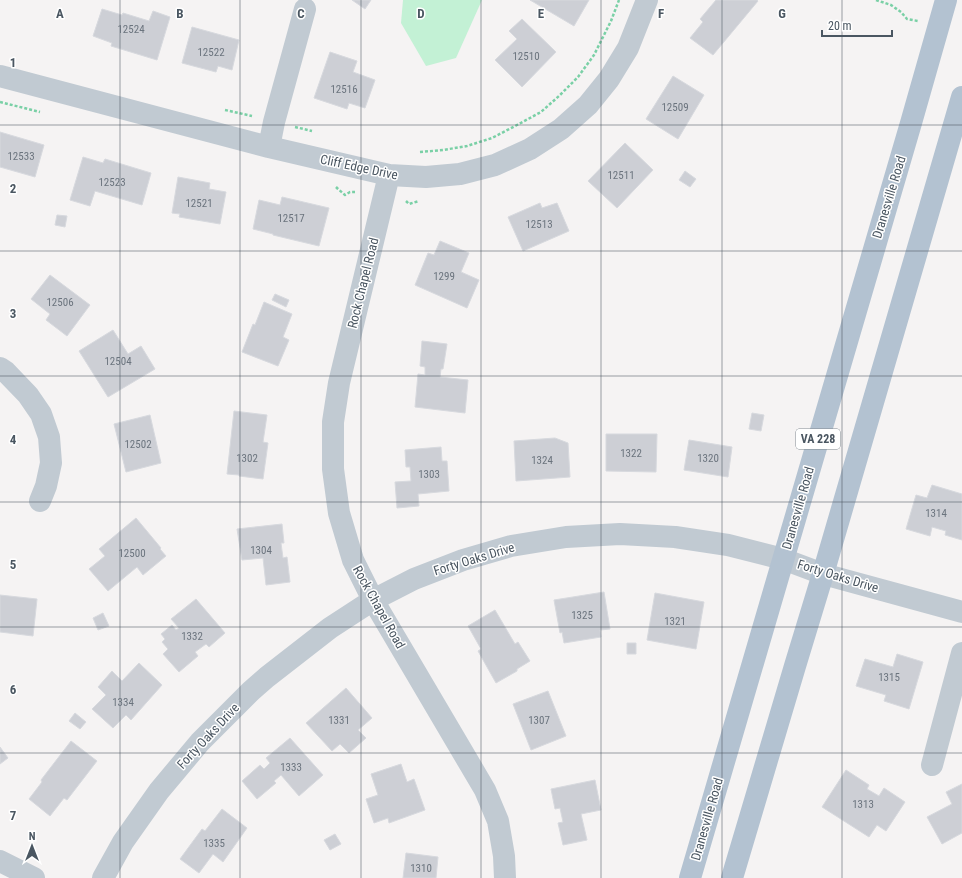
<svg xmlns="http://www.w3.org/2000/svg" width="962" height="878" viewBox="0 0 962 878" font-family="'Roboto Condensed',sans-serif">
  <rect width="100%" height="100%" fill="#f5f3f3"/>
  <path fill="#c3f1d5" d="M403,0h79l-26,58 -30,8 -25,-43z"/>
  <path fill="#cdcfd5" stroke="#d7d9de" d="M352,0h19l-6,9z
    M530,0h59l-15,26z
    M716,0h41l1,1 -45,54 -23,-17 13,-16 -3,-3z
    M102,9l20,6 1,-2 26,8 4,-10 17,6 -13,43 -46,-14 1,-3 -19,-7z
    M522,19l34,33 -34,35 -27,-27 22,-21 -8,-8z
    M192,27l47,13 -7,30 -14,-4 -2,6 -34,-9z
    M330,52l27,9 -4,11 22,8 -10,28 -16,-5 -2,6 -33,-11z
    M673,76l31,19 -26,44 -32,-20z
    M0,132l44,13 -9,32 -35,-10z
    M625,143l28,27 -36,38 -29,-27z
    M83,157l20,6 2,-4 46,14 -9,32 -47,-14 -5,15 -20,-6z
    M685,171l11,8 -6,8 -11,-7z
    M178,177l32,6 -1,6 17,3 -6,32 -41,-7 1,-3 -8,-1z
    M282,197l47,11 -10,38 -46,-11v-1l-20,-5 6,-29 21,5z
    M540,203l2,5 15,-5 12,28 -46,20 -15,-34z
    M57,215l10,1 -2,11 -10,-2z
    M440,241l29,12 -8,19 18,8 -12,28 -52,-23 13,-32 6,2z
    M50,275l40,30 -23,31 -21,-16 4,-6 -19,-15z
    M275,294l14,6 -3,7 -14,-7z
    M264,302l28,12 -9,23 6,3 -11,26 -36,-14 11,-28 2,1z
    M113,330l15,24 13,-8 14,23 -47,28 -29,-46z
    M422,341l25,3 -4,25h-2l-1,8 28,3 -3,33 -50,-6 3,-33 7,1v-8l-5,-1z
    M234,411l33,4 -4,27 5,1 -5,36 -24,-3v-1l-12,-1z
    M752,413l12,2 -3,16 -12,-2z
    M150,415l11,48 -35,9 -12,-48z
    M606,434h51l-1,38 -50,-1z
    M555,438l13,5 2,34 -54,4 -2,-40z
    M689,440l43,7 -4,30 -44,-7z
    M441,447l1,14h5l2,30 -31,3 1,12 -22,2 -2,-26 16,-1 -1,-14h-4l-1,-17z
    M932,485l30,9v46l-17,-5 1,-4 -14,-4 -2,9 -24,-7 10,-34 11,3z
    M136,518l25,30 -1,1 6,7 -23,19 -6,-8 -29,24 -19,-22 16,-13 -6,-7z
    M282,524l2,19h-3l2,15 4,-1 3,25 -24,3 -3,-27 -21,2 -5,-31z
    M604,592l6,37 -10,1 1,7 -37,6 -2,-11 -2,1 -6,-33z
    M655,593l49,9 -8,47 -49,-9z
    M0,595l37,4 -4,37 -33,-4z
    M196,599l29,34 -16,14 -3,-3 -11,8 3,4 -19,16 -16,-18 5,-5 -6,-7 3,-3 -4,-5 11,-9 4,5 3,-2 -8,-9z
    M495,610l20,34 3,-2 12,19 -13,8v2l-21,12 -18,-32 3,-2 -13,-23z
    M103,613l6,13 -11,4 -5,-12z
    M627,643h9v11h-9z
    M897,654l26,8 -14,47 -25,-8 2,-6 -30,-9 9,-27 28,8z
    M139,663l23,22 -31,35 -5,-5 -13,13 -21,-19 14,-14 -8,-8 14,-16 10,10z
    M346,688l26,30 -14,12 8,8 -17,15 -9,-9 -8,7 -26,-28z
    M548,691l18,45 -35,14 -18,-46z
    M75,713l11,9 -6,7 -11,-8z
    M290,738l33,37 -24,21 -18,-21 -7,6 2,2 -19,16 -15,-18 18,-16 4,4 6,-6 -4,-5z
    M71,741l26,20 -30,39 -3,-2 -14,18 -21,-17 13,-17 -1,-2z
    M0,747l8,11 -8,6z
    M401,764l6,18 7,-3 11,31 -36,13 -1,-5 -14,5 -8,-24 12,-4 -7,-21z
    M846,770l23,15 -2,4 12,7 5,-8 21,14 -19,29 -9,-6 -8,12 -47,-30z
    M595,780l6,30 -20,4 6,26 -24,5 -5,-22 5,-1 -3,-14 -5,1 -4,-20z
    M962,784v49l-20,11 -15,-27 25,-13 -6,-12z
    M222,809l25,19 -24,34 -10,-8 -14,19 -19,-14 22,-30 3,2z
    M335,834l6,10 -11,6 -6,-10z
    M406,853l32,4 -2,21h-33z"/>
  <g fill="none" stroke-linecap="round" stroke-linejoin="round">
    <path stroke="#7ad0a6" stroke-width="2.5" stroke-dasharray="3 2" stroke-linecap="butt" d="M876,0l15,5 10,7 6,7 11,2
      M0,102l40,10
      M225,110l27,6
      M295,127l17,4
      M420,152l23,-2 24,-4 25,-8 25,-13 24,-13 18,-16 19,-19 16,-22 17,-34 8,-21
      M336,187l2,2 7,6 5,-3h5
      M406,201l3,3 10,-3"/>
    <path stroke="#c1cad2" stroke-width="22" d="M0,76l269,71 120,28 37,2 34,-3 35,-9 35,-16 31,-20 27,-24 21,-26 19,-31 19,-48
      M269,147l5,-25 31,-113
      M389,175l-50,208 -6,39v47l6,44 14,47 20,40 112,190 13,31 6,35 1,22
      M0,368l6,4 22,23 13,19 8,23 2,26 -5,23 -6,15
      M932,765l30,-112
      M0,861l34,17
      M103,878l20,-36 36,-51 41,-49 51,-51 16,-14 63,-49 43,-28 41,-21 49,-19 48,-14 55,-9 54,-3 55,3 53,8 55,14 40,15 139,38"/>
    <path stroke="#b3c2d1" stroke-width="22" d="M690,878l221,-755 35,-123
      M732,878l63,-212 28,-92 139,-477"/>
  </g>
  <path fill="none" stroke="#4a5661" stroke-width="1" stroke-opacity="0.55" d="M120,0v878M240,0v878M361,0v878M481,0v878M601,0v878M722,0v878M842,0v878M0,125h962M0,251h962M0,376h962M0,502h962M0,627h962M0,753h962"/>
  <g text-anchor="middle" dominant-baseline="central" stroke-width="3" stroke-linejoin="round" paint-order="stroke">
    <g font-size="11" fill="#6b747e">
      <text x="131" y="29">12524</text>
      <text x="211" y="52">12522</text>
      <text x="526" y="56">12510</text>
      <text x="344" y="89">12516</text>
      <text x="675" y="107">12509</text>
      <text x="21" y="156">12533</text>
      <text x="621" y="175">12511</text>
      <text x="112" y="182">12523</text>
      <text x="199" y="203">12521</text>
      <text x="291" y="218">12517</text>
      <text x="539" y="224">12513</text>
      <text x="444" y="276">1299</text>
      <text x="60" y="302">12506</text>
      <text x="118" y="361">12504</text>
      <text x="138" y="444">12502</text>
      <text x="631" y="453">1322</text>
      <text x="247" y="458">1302</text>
      <text x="708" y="458">1320</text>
      <text x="542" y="460">1324</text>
      <text x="429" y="474">1303</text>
      <text x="936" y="513">1314</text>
      <text x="261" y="550">1304</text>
      <text x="132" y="553">12500</text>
      <text x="582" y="615">1325</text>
      <text x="675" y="621">1321</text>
      <text x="192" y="636">1332</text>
      <text x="889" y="677">1315</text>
      <text x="123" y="702">1334</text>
      <text x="339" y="720">1331</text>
      <text x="539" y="720">1307</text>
      <text x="291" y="767">1333</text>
      <text x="863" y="804">1313</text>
      <text x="214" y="843">1335</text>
      <text x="421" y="868">1310</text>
    </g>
    <rect fill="#fff" stroke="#808990" stroke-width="1" x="796" y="429" width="44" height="20" rx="3"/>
    <g font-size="12" font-weight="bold" fill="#4a5661">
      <text x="818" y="439">VA 228</text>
    </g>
    <g font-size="13" fill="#4a5661" stroke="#fff">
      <text transform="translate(359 167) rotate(12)">Cliff Edge Drive</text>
      <text transform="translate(889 197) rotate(-73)">Dranesville Road</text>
      <text transform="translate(363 283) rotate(-76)">Rock Chapel Road</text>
      <text transform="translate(798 508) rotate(-74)">Dranesville Road</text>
      <text transform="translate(474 559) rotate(-17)">Forty Oaks Drive</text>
      <text transform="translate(838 576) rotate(17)">Forty Oaks Drive</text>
      <text transform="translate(379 607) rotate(61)">Rock Chapel Road</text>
      <text transform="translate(208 736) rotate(-47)">Forty Oaks Drive</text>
      <text transform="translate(707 819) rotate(-74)">Dranesville Road</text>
    </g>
  </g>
  <g font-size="13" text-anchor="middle" font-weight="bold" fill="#4a5661" stroke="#fff" stroke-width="3" stroke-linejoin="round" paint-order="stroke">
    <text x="60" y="18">A</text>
    <text x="180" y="18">B</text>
    <text x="301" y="18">C</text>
    <text x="421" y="18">D</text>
    <text x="541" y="18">E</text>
    <text x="661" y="18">F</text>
    <text x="782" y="18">G</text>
    <text x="13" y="67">1</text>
    <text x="13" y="193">2</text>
    <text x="13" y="318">3</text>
    <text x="13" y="444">4</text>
    <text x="13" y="569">5</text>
    <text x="13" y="694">6</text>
    <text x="13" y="820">7</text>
  </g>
  <g transform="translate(32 846)" stroke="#ffffff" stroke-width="3" paint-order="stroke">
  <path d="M0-3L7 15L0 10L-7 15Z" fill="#4a5661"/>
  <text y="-6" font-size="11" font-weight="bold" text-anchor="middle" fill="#4a5661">N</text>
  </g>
  <path d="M822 30v6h70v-6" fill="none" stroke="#4a5661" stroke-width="2"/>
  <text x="828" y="30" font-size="12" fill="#4a5661" stroke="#ffffff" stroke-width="3" paint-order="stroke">20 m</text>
</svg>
